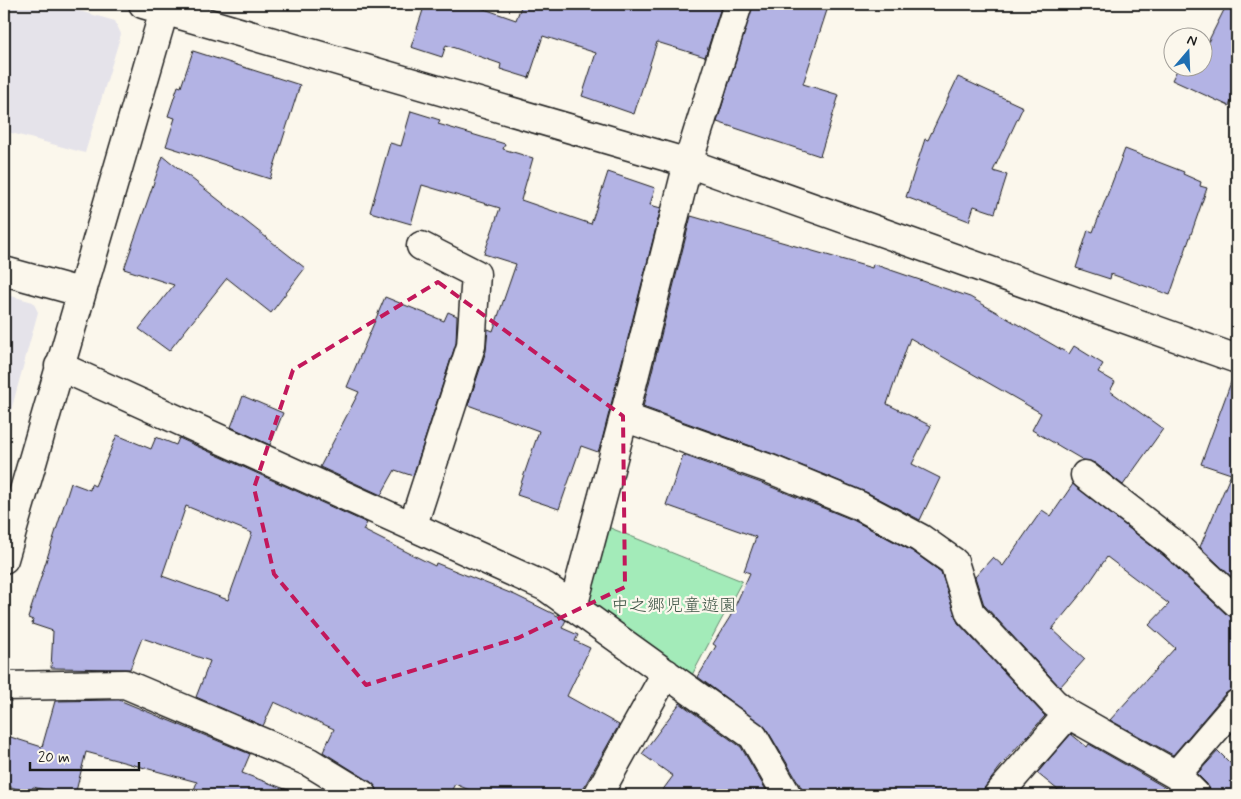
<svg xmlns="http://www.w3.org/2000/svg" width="1241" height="799" viewBox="0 0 1241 799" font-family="Mynerve,'Klee One',sans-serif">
  <rect width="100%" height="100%" fill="#fbf7ec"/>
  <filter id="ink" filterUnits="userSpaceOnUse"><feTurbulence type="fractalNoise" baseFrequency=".02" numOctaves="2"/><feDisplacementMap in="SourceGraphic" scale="10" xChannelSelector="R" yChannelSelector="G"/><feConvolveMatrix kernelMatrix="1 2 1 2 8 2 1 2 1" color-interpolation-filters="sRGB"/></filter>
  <g filter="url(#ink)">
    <path fill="#e5e3ea" d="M4,4h51l60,17 6,13 -36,119 -81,-22z
      M4,294l29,8 5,10 -32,117h-2z"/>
    <path fill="#a3ebb9" stroke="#60846a" d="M603,525l139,56 -50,94 -108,-72z"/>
    <path fill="#b3b3e4" stroke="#1c1c1c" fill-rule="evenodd" d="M425,4h45l46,16 6,-16h200l-17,53 -48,-15 -23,72 -52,-18 14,-43 -53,-17 -14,42 -29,-9 1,-5 -55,-19 -4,12 -31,-10z
      M753,4h76l-26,80 36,11 -19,61 -103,-34z
      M1227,4h10v85l-8,17 -57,-26 6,-12h26v-28l4,2z
      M193,51l107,34 -30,94 -104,-33 9,-28 -7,-2 10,-30 3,1z
      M958,77l65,30 -30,64 14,4 -12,38 -21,-7 -5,15 -63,-24 19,-58 3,1z
      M411,111l29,9 -2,4 67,20 -2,5 30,9 -12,42 70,24 17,-52 47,16 -5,17 11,3 -59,232 -4,12 -17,-6 -22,63 -42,-14 22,-64 -71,-26 18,-54 2,-22 5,2 23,-67 -32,-10 16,-46 -78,-23 -11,39 -41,-12 20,-69 11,3z
      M1125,149l59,23 -1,2 18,8 -1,4 7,2 -37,107 -59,-21 -1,5 -34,-11 12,-38 5,2z
      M163,156l142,112 -34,45 -44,-35 -58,73 -30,-22 35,-44 -50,-16z
      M691,216l181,52 1,-4 97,33 99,57 5,-8 29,18 -5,8 17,10 -5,9 53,38 -40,56 -28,-22 -12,-3 -51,-30 9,-17 -131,-75 -23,66 44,22 -19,38 28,14 -20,42 -54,-28 -90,-37 -133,-48z
      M385,297l59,24 4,-9 9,4 -1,27 -43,133 -18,-6 -14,25 -61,-28 39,-75 -12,-5z
      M1234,374l3,1v207l-37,-35 31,-73 -30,-10z
      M243,396l40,17 -13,32 -39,-18z
      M117,435l34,14 5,-12 20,8 3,-7 188,85 -4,7 72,36 1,-3 79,32 51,25 -4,8 16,7 -3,6 15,7 -23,48 52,29 -35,62 -2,8h-101l-26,-11 -6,11h-70l-3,-8 -5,-5 -48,-30 11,-23 -60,-27 -11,24 -67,-29 14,-36 -68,-23 -12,31 -79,-1 2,-37 -21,-7 1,-4 -5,-2 43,-135 19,7 1,-6 4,2zM186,506l66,27 -24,67 -66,-24z
      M683,455l81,29 89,36 59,31 29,21 17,51 87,93 -41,46 -25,33h-176l-2,-8 -35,-59 -68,-51 18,-31 -3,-2 17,-27 20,-44 -6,-2 12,-34 -90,-32z
      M1073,484l91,72 62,58 11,4v67l-12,9 -52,61 -63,-35 65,-72 -26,-23 20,-21 -62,-47 -22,32 -33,40 33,30 -25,28 -76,-82 -9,-28 18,-20 10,9 39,-56 9,6z
      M119,700l131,54 -8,19 51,19 -1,3h-100l5,-13 -111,-30 -11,43h-10l-32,-8 -2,6 -27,-8v-50l38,12 13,-46z
      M680,703l61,44 28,48h-110l14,-19 -31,-22z
      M1071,734l16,13 2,-3 77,44 8,7h-110l-27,-22z
      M1218,751l19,19v25h-26l-4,-11 -10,-10z"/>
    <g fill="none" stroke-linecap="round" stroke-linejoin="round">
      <g stroke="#1c1c1c" stroke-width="31">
        <path id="minor" d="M143,4l545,159 549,196
          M4,271l76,21
          M59,366l487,221 207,149 34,59
          M624,417l146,52 90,37 60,32 34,24 16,51 84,90 14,11 108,61 20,20
          M1085,475l89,69 63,59
          M413,525l58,-179 5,-72 -55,-28
          M4,559l162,-555
          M573,607l51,-190 64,-254 50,-159
          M4,686l121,-2 184,78 54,33
          M1176,775l61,-71
          M598,795l68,-122
          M998,795l70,-81"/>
      </g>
      <use href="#minor" stroke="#fbf7ec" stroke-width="28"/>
    </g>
  </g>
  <path fill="none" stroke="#c2185b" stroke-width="4" stroke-dasharray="10 6" stroke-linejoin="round" d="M438,282l185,134 2,171 -107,51 -152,47 -92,-111 -20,-86 39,-118z"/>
  <g text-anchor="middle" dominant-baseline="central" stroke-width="4.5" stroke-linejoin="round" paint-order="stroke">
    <g font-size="18" fill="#445a4b" stroke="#fbf7ec">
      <text x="674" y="606">中之郷児童遊園</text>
    </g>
  </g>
  <rect width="1241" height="799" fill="none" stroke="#fbf7ec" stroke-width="20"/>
  <rect x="10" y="10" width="1221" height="779" fill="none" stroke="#1c1c1c" stroke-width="2" filter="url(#ink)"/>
  <g transform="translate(1188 52) rotate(19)"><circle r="24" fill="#fbf7ec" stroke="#a29f99"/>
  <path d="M0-4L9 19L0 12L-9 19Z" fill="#1f6fb2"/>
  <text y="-8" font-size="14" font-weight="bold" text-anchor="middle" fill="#1c1c1c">N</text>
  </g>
  <path d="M30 762v8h109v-8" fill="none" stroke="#1c1c1c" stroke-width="2.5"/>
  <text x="38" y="762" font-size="15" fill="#1c1c1c" stroke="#fbf7ec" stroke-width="4" paint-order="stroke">20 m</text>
</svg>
